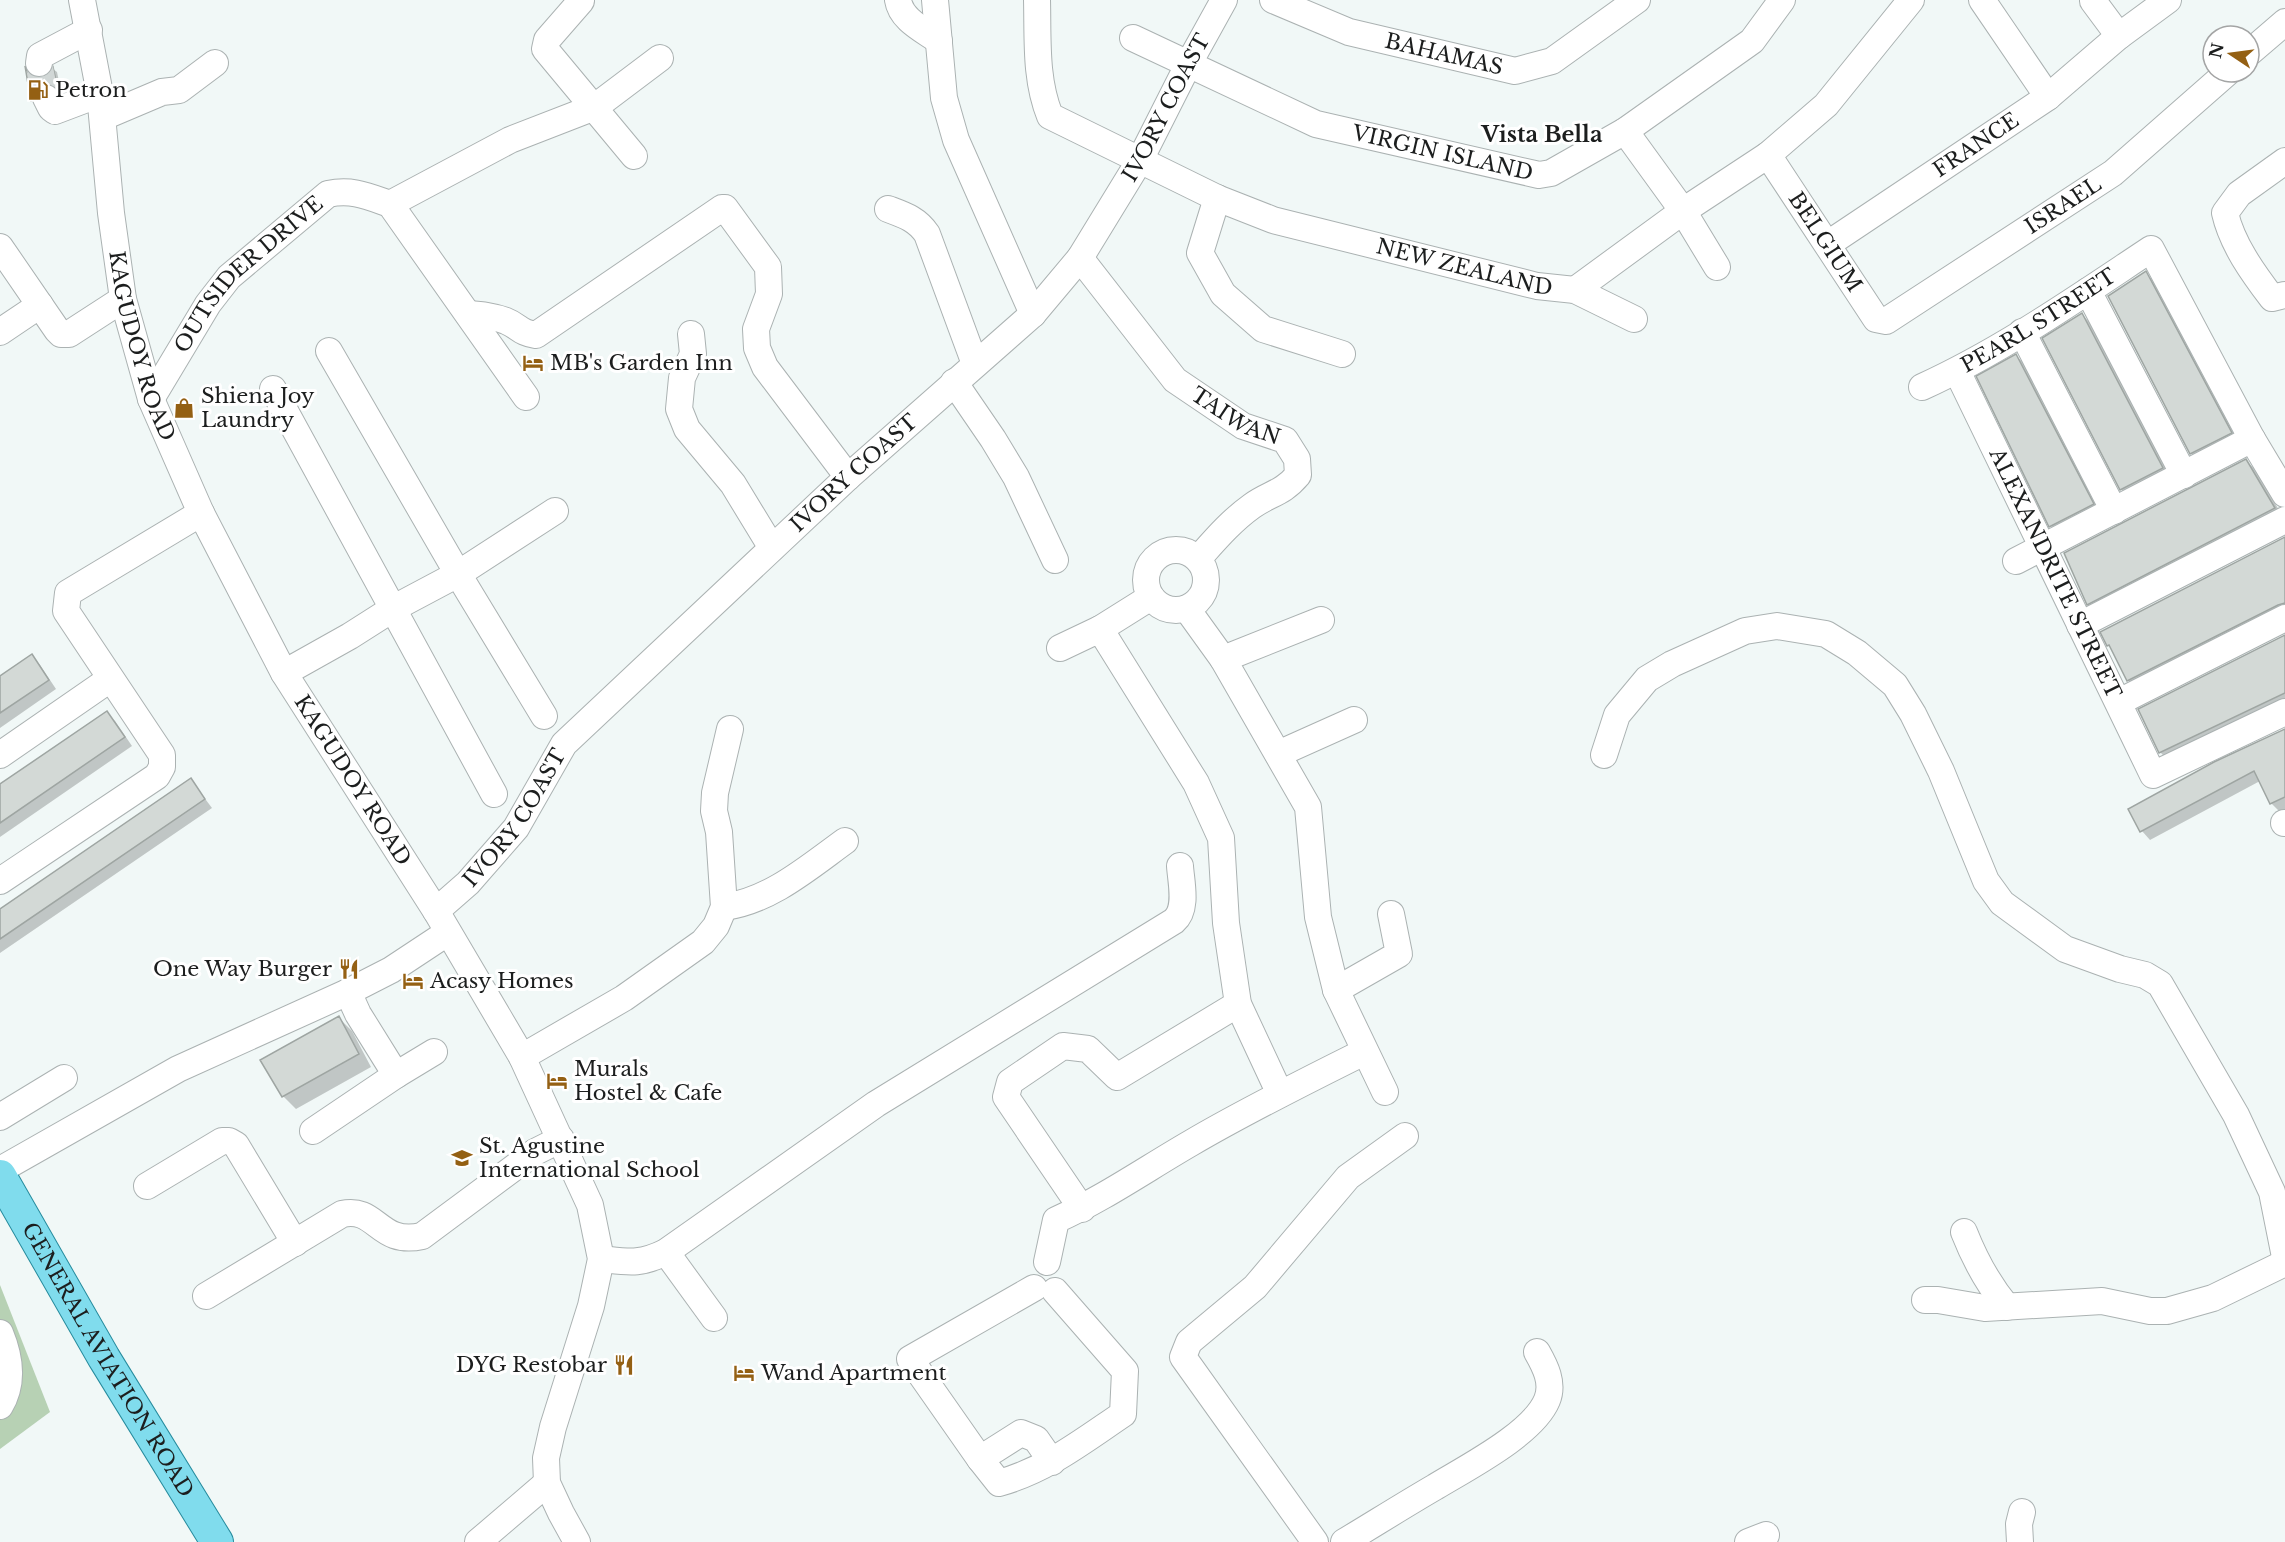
<svg xmlns="http://www.w3.org/2000/svg" width="2285" height="1542" viewBox="0 0 2285 1542" font-family="'Libre Baskerville',serif">
  <rect width="100%" height="100%" fill="#f1f8f7"/>
  <path fill="#b7d1b4" d="M0,1285l50,127 -50,37z"/>
  <path fill="#0003" d="M53,69l4,3 4,19 -9,-5 -8,2 -9,15 -3,-2 -6,-30 4,5 7,3 9,-1z
    M2145,273l9,8 85,160 -39,21 -9,-9z
    M2082,314l8,9 81,154 -41,21 -9,-9 -77,-150z
    M2016,356l9,8 76,149 -42,21 -8,-8z
    M2246,461l9,8 28,48 -186,95 -9,-8z
    M2285,539v75l-149,75 -8,-9 -26,-48z
    M2285,636v69l-116,56 -9,-9z
    M32,656l8,9 16,24 -56,39v-50z
    M106,713l9,8 17,25 -132,91v-51z
    M2285,730v79l-5,3 -9,-9 -11,-22 -110,59 -8,-9 -12,-22z
    M191,780l21,28 -212,145v-42z
    M339,1018l13,13 19,36 -75,42 -13,-13z"/>
  <path fill="#d3d9d6" stroke="#9ea5a2" stroke-width="1.5" d="M25,66l4,8 8,4 8,-1 8,-10 5,23 -11,-7 -7,1 -7,6 -2,12z
    M2146,271l86,162 -42,21 -82,-158z
    M2082,313l81,155 -43,22 -78,-152z
    M2016,354l78,150 -45,23 -73,-151z
    M2246,459l29,49 -188,97 -23,-52z
    M2285,537v66l-7,2 -151,76 -18,-36 -2,1 -7,-14z
    M2285,635v58l-126,60 -21,-44z
    M32,654l17,26 -49,33v-37z
    M107,711l18,26 -125,86v-39z
    M2285,729v68l-15,7 -16,-33 -114,61 -12,-23 86,-47z
    M191,778l14,21 -205,140v-30z
    M339,1016l20,38 -77,43 -22,-37z"/>
  <g fill="none" stroke-linecap="round" stroke-linejoin="round">
    <path stroke="#d1d7d6" stroke-width="26" stroke-dasharray="26 13" stroke-linecap="butt" d="M39,63l7,35"/>
    <g stroke="#abb2b2" stroke-width="28">
      <g id="minor">
        <path id="s1" d="M82,0l18,94 11,119 12,86 28,100 50,114 83,160 152,238 86,146 68,148 11,54 -10,47 -38,121 -7,31 1,25 14,30 16,29"/>
        <path d="M898,0c3,20 26,30 41,41"/>
        <path d="M935,0l9,98 12,42 77,174"/>
        <path id="s2" d="M1037,0c1,39 -2,79 13,116l167,82 56,22 264,66 38,4 59,29"/>
        <path id="s3" d="M1273,0l76,32 166,39 37,-10 85,-61"/>
        <path d="M1982,0l66,97"/>
        <path d="M581,1l-34,39 -2,9 89,107"/>
        <path d="M2093,1l26,35"/>
        <path id="s4" d="M1133,38l183,86 223,51 12,-2 74,-42 127,-90 30,-41"/>
        <path d="M2249,53l36,-31"/>
        <path d="M39,63l1,-7 49,-26"/>
        <path d="M46,98l5,10 4,3 45,-17"/>
        <path d="M103,117l59,-25 17,-2 36,-27"/>
        <path d="M1625,131l58,80 34,56"/>
        <path id="s5" d="M1768,155l108,164 10,2 227,-148 115,-101"/>
        <path d="M2285,161l-46,33 -14,19c7,31 28,60 47,85l13,-3"/>
        <path d="M1217,198l-17,55 23,41 40,35 79,25"/>
        <path d="M390,204l120,-64 85,-33 65,-49"/>
        <path d="M888,209c16,6 29,10 39,25l48,130"/>
        <path id="s6" d="M1828,244l220,-147 71,-61 49,-36"/>
        <path d="M0,247l57,83 4,4h8l54,-35"/>
        <path id="s7" d="M1080,258l95,122 68,46 42,14 12,19 1,16c-16,19 -28,18 -46,31 -21,15 -37,34 -54,53"/>
        <path d="M1575,290l108,-79 85,-56 58,-50 85,-105"/>
        <path d="M2088,291l96,184"/>
        <path d="M468,314c13,1 26,2 38,7 13,5 14,12 30,14l186,-127h3l43,59 1,27 -13,35 1,19 8,19 83,110"/>
        <path d="M0,332l40,-27"/>
        <path d="M2022,332l92,179"/>
        <path d="M691,334l2,20 -11,24 -3,31 8,20 46,55 39,64"/>
        <path d="M329,351l129,223 86,142"/>
        <path id="s8" d="M1957,371l196,404 132,-63"/>
        <path d="M954,382l39,57 23,38 39,83"/>
        <path id="s9" d="M1922,387c81,-37 155,-89 229,-138l101,190 33,55"/>
        <path d="M273,389l221,405"/>
        <path id="s10" d="M151,399l57,-95 21,-27 99,-83c24,-5 39,2 62,10l136,193"/>
        <circle cx="1176" cy="580" r="30"/>
        <path d="M2016,561l236,-122"/>
        <path d="M1187,609l36,50 98,-39"/>
        <path d="M2080,625l205,-105"/>
        <path d="M1100,629l51,-32"/>
        <path d="M1060,648l40,-19 96,154 25,55 5,85 12,81 42,90"/>
        <path d="M1223,659l85,148 10,110 18,73 49,102"/>
        <path d="M284,673l66,-37 44,-28 64,-34 97,-63"/>
        <path d="M2119,702l166,-84"/>
        <path d="M1278,754l76,-34"/>
        <path d="M0,755l110,-76"/>
        <path d="M1604,755l13,-40 30,-36 25,-15 73,-33 32,-5 49,8 31,19 38,32 18,29 28,57 45,110 16,22 63,46 55,20 25,6 15,9 76,131 36,77 13,65"/>
        <path d="M2284,823h1"/>
        <path d="M0,881l157,-105 5,-9v-12l-96,-144 2,-18 133,-80"/>
        <path d="M724,907c46,-6 85,-40 121,-66"/>
        <path id="s11" d="M436,911l32,-28 48,-55 48,-84 284,-267 185,-163 47,-56 60,-98 48,-95 36,-65"/>
        <path d="M1336,990l63,-36 -8,-40"/>
        <path d="M348,992l10,22 38,61"/>
        <path d="M522,1057l102,-59 79,-56 13,-16 8,-19 -5,-75 -5,-21 1,-18 15,-64"/>
        <path d="M0,1117l64,-39"/>
        <path d="M313,1131l83,-56 38,-23"/>
        <path d="M0,1170l178,-101 170,-77 43,-22 56,-37"/>
        <path d="M147,1186l75,-45h7l7,4 59,98"/>
        <path d="M1082,1209l-76,-112 4,-15 53,-36 25,3 29,28 121,-73"/>
        <path d="M1964,1232c11,28 24,52 43,75"/>
        <path d="M666,1252l48,66"/>
        <path d="M601,1259c28,3 38,6 65,-7l210,-148 298,-183c14,-12 7,-39 6,-55"/>
        <path d="M1047,1262l9,-42c47,-21 90,-51 135,-77 56,-33 115,-62 173,-91"/>
        <path d="M1034,1288l-124,71 70,100 19,24c47,-13 84,-42 124,-69l2,-43 -70,-80"/>
        <path d="M206,1296l136,-82c35,-8 36,32 80,22l113,-84 26,-13"/>
        <path d="M1925,1300h13l47,8 117,-7 48,10h17l46,-13 72,-35"/>
        <path d="M0,1333c10,24 14,50 0,73"/>
        <path d="M980,1459l41,-26 15,6 16,23"/>
        <path d="M478,1542l69,-59"/>
        <path d="M1315,1542l-132,-185 6,-15 66,-55 93,-110 57,-41"/>
        <path d="M1344,1542c30,-18 60,-37 91,-55 31,-19 98,-53 112,-87 7,-17 -2,-34 -10,-48"/>
        <path d="M1748,1542l18,-7"/>
        <path d="M2020,1542l-1,-18 3,-12"/>
      </g>
    </g>
    <g stroke="#268b9d" stroke-width="34">
      <g id="major">
        <path id="s12" d="M0,1176l104,182 113,184"/>
      </g>
    </g>
    <use href="#minor" stroke="#fff" stroke-width="26"/>
    <use href="#major" stroke="#80dced" stroke-width="32"/>
  </g>
  <defs>
    <g id="fuel-bare" transform="scale(1.62)"><path d="M-5.5-6h7V0h2V4h1.3V-2.5L3-4.5l.8-.8L6-3V5H2.5V1h-1V6h-7ZM-4.2-4.7v3.2H.2V-4.7Z" fill="#946013" stroke="#fff" stroke-width="2.5" paint-order="stroke"/></g>
    <g id="hotel-bare" transform="scale(1.62)"><path d="M-6-4.5h1.5V1H6V5H4.5V3h-9V5H-6ZM-4 0a1.8 1.8 0 1 1 3.6 0ZM.5 0V-2.5h3Q6-2.5 6 0Z" fill="#946013" stroke="#fff" stroke-width="2.5" paint-order="stroke"/></g>
    <g id="shop-bare" transform="scale(1.62)"><path d="M-5-2.5h2.3a2.7 3.5 0 0 1 5.4 0H5L5.5 6h-11ZM-1.5-2.5h3a1.5 2.3 0 0 0-3 0Z" fill="#946013" stroke="#fff" stroke-width="2.5" paint-order="stroke"/></g>
    <g id="restaurant-bare" transform="scale(1.62)"><path d="M-5-6h1v4h1v-4h1v4h1v-4h1v5L-1.5 .5V6h-2V.5L-5-1ZM5-6V6H3V1.5H1.5Q1.5-4 5-6Z" fill="#946013" stroke="#fff" stroke-width="2.5" paint-order="stroke"/></g>
    <g id="school-bare" transform="scale(1.62)"><path d="M0-5L7-2L0 1L-7-2ZM-4 1L0 2.5L4 1V4Q0 6-4 4Z" fill="#946013" stroke="#fff" stroke-width="2.5" paint-order="stroke"/></g>
  </defs>
  <g fill-rule="evenodd">
    <use href="#fuel-bare" x="38" y="90"/>
    <use href="#hotel-bare" x="533" y="363"/>
    <use href="#shop-bare" x="184" y="408"/>
    <use href="#restaurant-bare" x="349" y="969"/>
    <use href="#hotel-bare" x="413" y="981"/>
    <use href="#hotel-bare" x="557" y="1081"/>
    <use href="#school-bare" x="462" y="1158"/>
    <use href="#restaurant-bare" x="624" y="1365"/>
    <use href="#hotel-bare" x="744" y="1373"/>
  </g>
  <g text-anchor="middle" dominant-baseline="central" stroke-width="6" stroke-linejoin="round" paint-order="stroke">
    <g font-size="21" fill="#1c1e1e" stroke="#fff">
      <text stroke="none"><textPath href="#s3" startOffset="180">BAHAMAS</textPath></text>
      <text stroke="none"><textPath href="#s11" startOffset="1095">IVORY COAST</textPath></text>
      <text stroke="none"><textPath href="#s6" startOffset="178">FRANCE</textPath></text>
      <text stroke="none"><textPath href="#s4" startOffset="332">VIRGIN ISLAND</textPath></text>
      <text stroke="none"><textPath href="#s5" startOffset="418">ISRAEL</textPath></text>
      <text stroke="none"><textPath href="#s5" startOffset="104">BELGIUM</textPath></text>
      <text stroke="none"><textPath href="#s2" startOffset="561">NEW ZEALAND</textPath></text>
      <text stroke="none"><textPath href="#s10" startOffset="160">OUTSIDER DRIVE</textPath></text>
      <text stroke="none"><textPath href="#s9" startOffset="134">PEARL STREET</textPath></text>
      <text stroke="none"><textPath href="#s1" startOffset="352">KAGUDOY ROAD</textPath></text>
      <text stroke="none"><textPath href="#s7" startOffset="226">TAIWAN</textPath></text>
      <text stroke="none"><textPath href="#s11" startOffset="609">IVORY COAST</textPath></text>
      <text stroke="none"><textPath href="#s8" startOffset="225">ALEXANDRITE STREET</textPath></text>
      <text stroke="none"><textPath href="#s1" startOffset="838">KAGUDOY ROAD</textPath></text>
      <text stroke="none"><textPath href="#s11" startOffset="123">IVORY COAST</textPath></text>
      <text stroke="none"><textPath href="#s12" startOffset="213">GENERAL AVIATION ROAD</textPath></text>
    </g>
    <g font-size="21" fill="#1c1e1e" stroke="#fff" text-anchor="start">
      <text x="55" y="90">Petron</text>
      <text x="550" y="363">MB's Garden Inn</text>
      <text x="201" y="396">Shiena Joy<tspan x="201" dy="24">Laundry</tspan></text>
      <text x="332" y="969" text-anchor="end">One Way Burger</text>
      <text x="430" y="981">Acasy Homes</text>
      <text x="574" y="1069">Murals<tspan x="574" dy="24">Hostel &amp; Cafe</tspan></text>
      <text x="479" y="1146">St. Agustine<tspan x="479" dy="24">International School</tspan></text>
      <text x="607" y="1365" text-anchor="end">DYG Restobar</text>
      <text x="761" y="1373">Wand Apartment</text>
    </g>
    <g font-size="22" font-weight="bold" fill="#1c1e1e" stroke="#fff">
      <text x="1542" y="134">Vista Bella</text>
    </g>
  </g>
  <g transform="translate(2231 54) rotate(283)"><circle r="28" fill="#ffffff" stroke="#a4a5a5" stroke-width="1.5"/>
  <path d="M0-4.5L10 22L0 15L-10 22Z" fill="#946013"/>
  <text y="-9" font-size="16" font-weight="bold" text-anchor="middle" fill="#1c1e1e">N</text>
  </g>
</svg>
